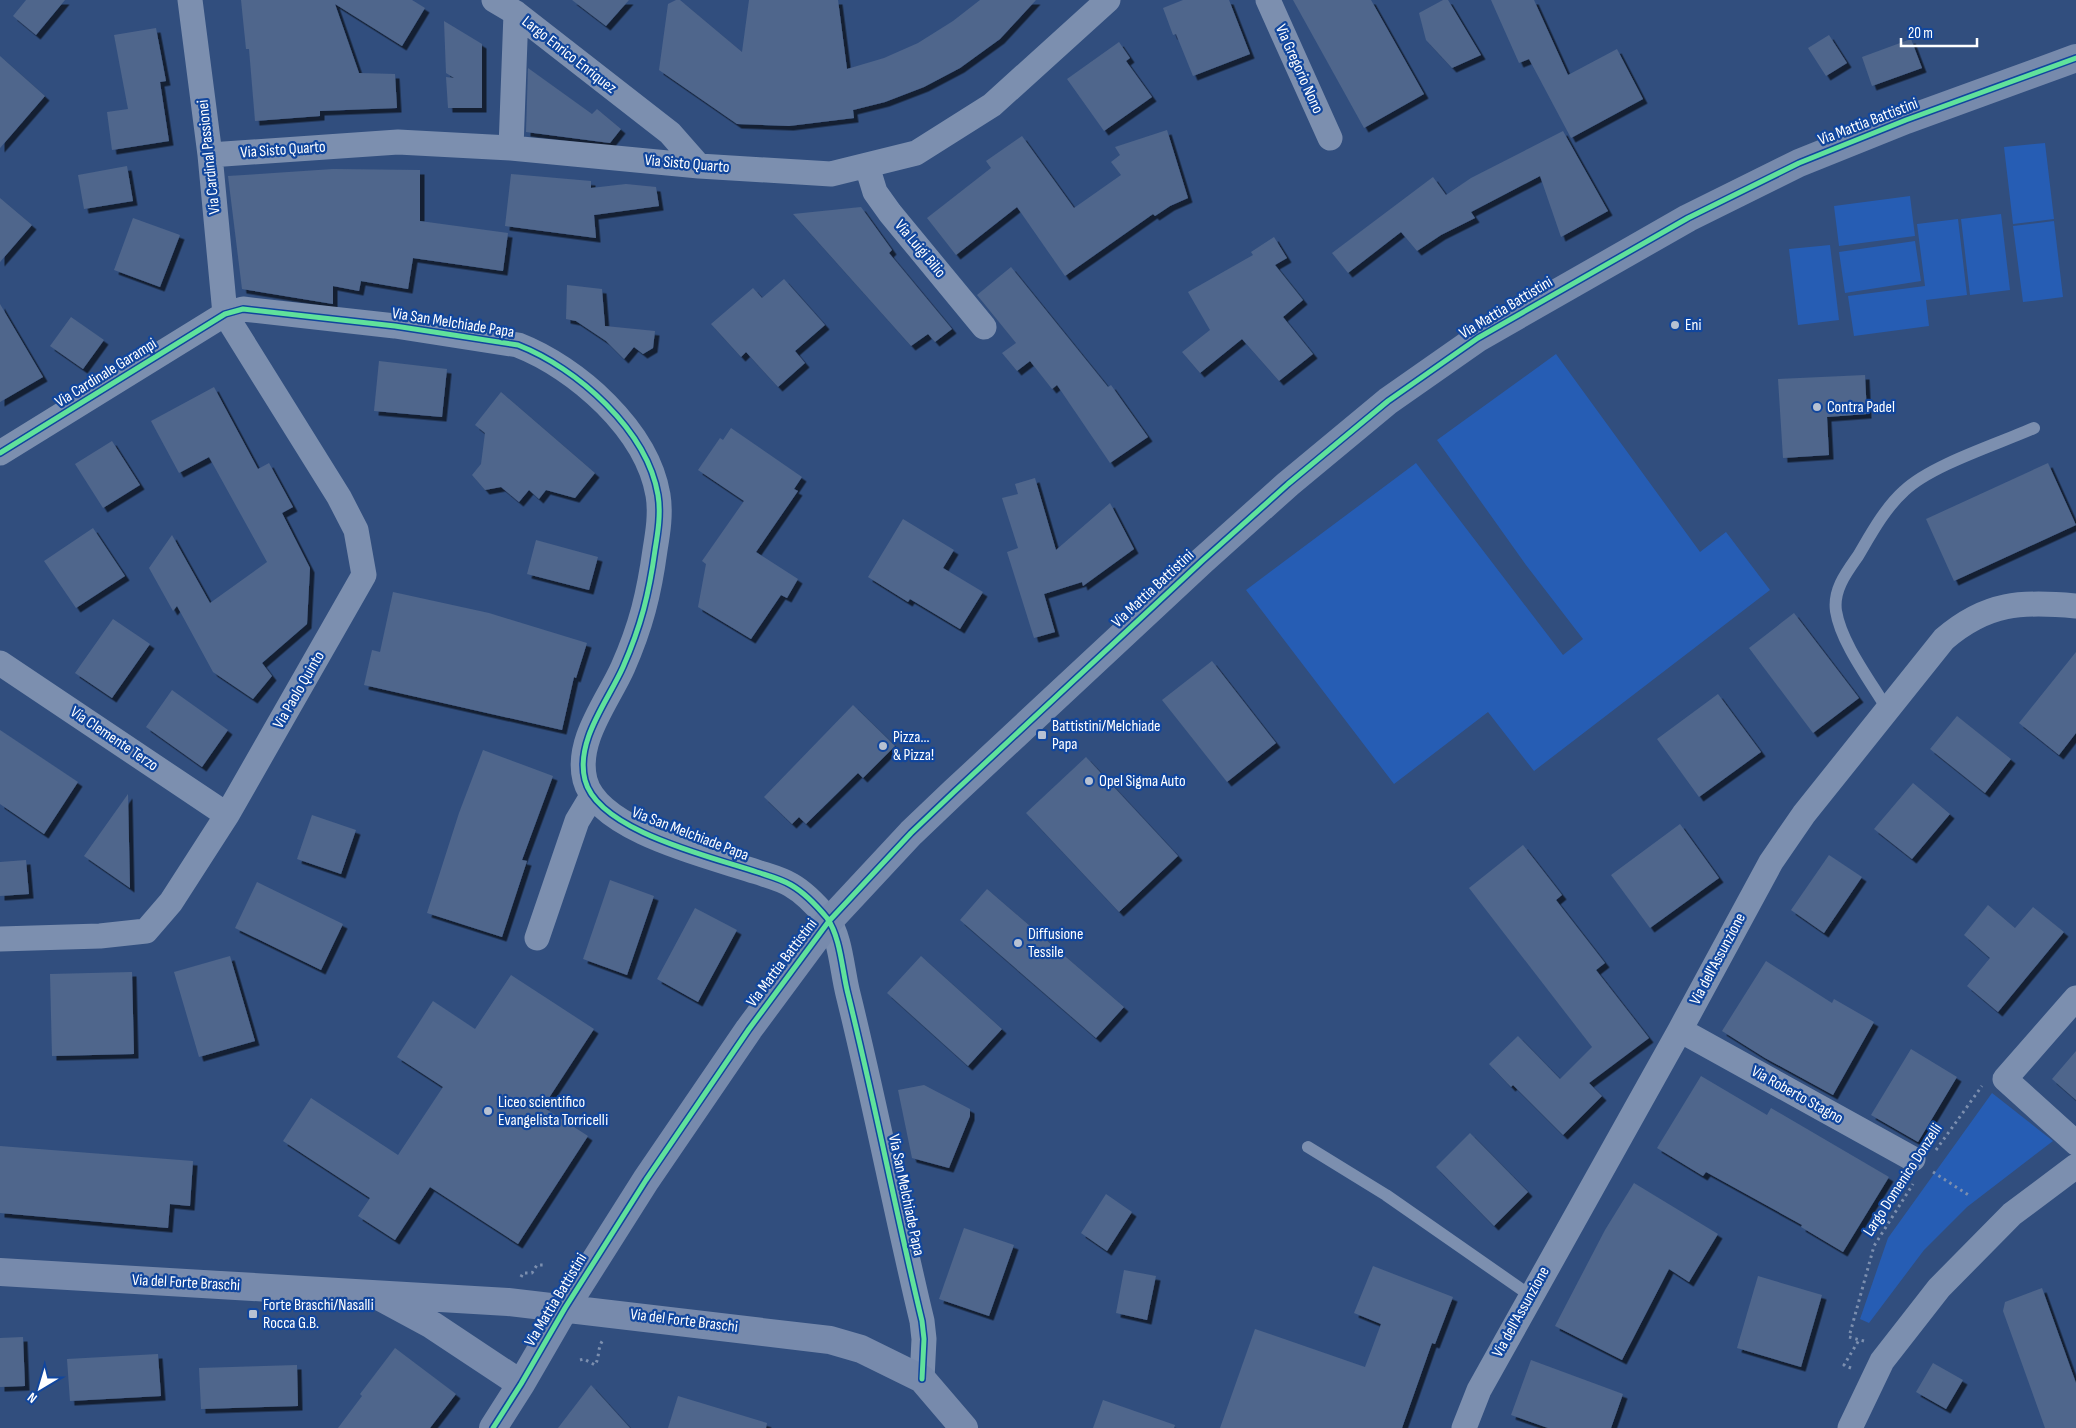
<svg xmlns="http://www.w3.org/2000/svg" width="2076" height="1428" viewBox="0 0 2076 1428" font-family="'Sofia Sans Condensed',sans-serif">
  <defs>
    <filter id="shadow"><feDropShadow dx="4.5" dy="4.5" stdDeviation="0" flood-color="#0009"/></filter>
  </defs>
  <rect width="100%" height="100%" fill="#314e7e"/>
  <path fill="#265db4" d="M2045,143l9,76 -41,5 -9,-77z
    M1910,196l5,40 -76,10 -5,-40z
    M2001,214l9,76 -40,5 -9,-76z
    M1958,219l9,76 -41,5 3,26 -75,10 -6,-40 77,-10 -8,-62z
    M2054,221l9,76 -40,5 -10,-76z
    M1915,241l6,40 -76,12 -6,-41z
    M1830,245l9,75 -41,5 -9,-76z
    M1556,354l144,198 26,-20 44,58 -236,181 -46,-59 -94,72 -148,-194 170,-127 147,192 20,-16 -57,-74 -89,-125z
    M1992,1093l61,48 -86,66 -43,43 -55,73 -9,-4 28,-81z"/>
  <path fill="#4f668c" filter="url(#shadow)" d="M26,0h39l-29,35 -23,-19z
    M241,0h171l13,8 -23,38 -67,-42 24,69 36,1 2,34 -77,3v5l-65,5 -6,-72h-3z
    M572,0h57l-23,26z
    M676,0h4l62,52 7,-52h89l9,69 37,-11 34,-15 35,-22 27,-21h56l-36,39 -40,29 -36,19 -39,15 -32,8 1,8 -65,8 -52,-2 -78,-54 9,-66z
    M1183,0h46l21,54 -57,22 -17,-42 -3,1 -10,-27z
    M1293,0h78l53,94 -60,34z
    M1443,0h5l33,55 -29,13 -26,-28 -7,-27z
    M1491,0h43l34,75 49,-26 26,50 -72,39 -42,-79 -10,4z
    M444,21l38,23v64h-34l-2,-31 8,1 -8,-5z
    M156,28l10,53 -6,1 9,59 -57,9 -5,-38 21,-3 -14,-74z
    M1829,35l18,28 -21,13 -18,-28z
    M1911,39l11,29 -50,18 -10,-29z
    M1119,42l11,16 -4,3 26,36 -48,34 -37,-52z
    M0,56l45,40 -45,52z
    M528,68l64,46 5,-5 24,20 -11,14 -84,-11z
    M1167,130l21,68 -18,8 -15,10 -2,-2 -88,62 -48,-69 -61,48 -29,-37 64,-50 -5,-7 36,-25 52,72 47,-33 -10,-13 9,-7 -5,-8z
    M1563,131l45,80 -47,26 -21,-61 -69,36 4,6 -34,17 -24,16 -16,-19 -53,41 -16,-20 101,-76 13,18 25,-17z
    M127,166l6,35 -49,8 -6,-34z
    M333,169l87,1v51l88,12 -5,38 -90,-13 -5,31 -47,-8 -2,10 -26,-5v18l-91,-15 -14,-113z
    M511,174l80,7v7l35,-4 30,3 3,19 -65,9 2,23 -91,-12z
    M0,198l32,27 -32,37z
    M861,207l31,43 -3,3 63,76 -17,13 -7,-8 -17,12 -118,-132z
    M133,218l47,17 -20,52 -46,-17z
    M1274,237l13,21 -12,7 28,35 -20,17 30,37 -34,27 -37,-42 -42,34 -18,-21 28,-22 -22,-38 65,-37 -2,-3z
    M1011,267l97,120 3,-2 37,52 -38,26 -53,-78 -5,4 -22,-28 -13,10 -15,-18 14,-10 -39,-48z
    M784,279l41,46 -30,26 10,12 -27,24 -32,-35 -5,5 -30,-33 42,-36 9,10z
    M567,285l35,4 3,37 50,5 -2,17 -10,6 -9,-7 -10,12 -18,-18 -30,-20 -10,-2z
    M0,304l43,73 -43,25z
    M71,317l33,23 -21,29 -33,-23z
    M379,361l68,8 -5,48 -68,-6z
    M1865,375l2,39 -40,3 2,38 -46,3 -5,-79z
    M214,387l44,82 11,-6 24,44 -11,6 28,55 -3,56 -45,39 10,13 -19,23 -40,-27 -36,-66 -4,5 -24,-43 23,-33 38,68 57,-41 -58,-105 -30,16 -28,-52z
    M501,392l94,81 -20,25 -29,-8 -7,9 -10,-9 -10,12 -18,-15 -16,3 -13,-15 9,-11 4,-31 -10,-8z
    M731,428l71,49 -8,12 4,2 -42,61 42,27 -11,19 -6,-3 -30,44 -53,-32 8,-43 -4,-3 42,-60 -46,-31 22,-32 3,2z
    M112,441l28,44 -37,23 -28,-44z
    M2048,463l28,62 -122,56 -28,-62z
    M1035,478l21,72 54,-47 24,46 -51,37 -1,-4 -38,12 11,38 -21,6 -27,-86 11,-4 -16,-50 16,-4 -3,-10z
    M903,519l51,31 -11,18 40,24 -23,37 -50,-30 -2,3 -40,-25z
    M93,528l32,48 -49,32 -32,-47z
    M536,540l62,17 -9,33 -62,-16z
    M393,592l96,21 98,30 -11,35 -2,-1 -12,53 -198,-45 8,-35 8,2z
    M1794,613l65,85 -46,35 -64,-85z
    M113,619l37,25 -38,54 -37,-25z
    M2076,652v81l-17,22 -40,-32z
    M1212,661l64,82 -49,39 -65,-82z
    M172,690l56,40 -26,37 -56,-40z
    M1718,694l43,58 -62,45 -42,-58z
    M853,705l42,41 -32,32 -5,-5 -52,51 -7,-7 -7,7 -28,-27z
    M1957,716l54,43 -26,34 -55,-44z
    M0,730l78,52 -34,52 -44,-30z
    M483,750l70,26 -31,84 5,1 -25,76 -75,-24 32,-100z
    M1086,757l92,99 -59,56 -93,-99z
    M1913,783l37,31 -38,45 -38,-30z
    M128,794l2,94 -46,-32z
    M312,815l44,15 -15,44 -44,-15z
    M1680,824l39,54 -69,50 -39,-53z
    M1523,845l39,50 -6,5 49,63 -9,7 53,68 -60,45 13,13 -39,39 -50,-50 -2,2 -22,-23 29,-28 42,43 32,-32 -123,-159z
    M1829,855l33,22 -38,56 -33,-23z
    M26,860l3,34 -29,2v-34z
    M610,880l44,16 -27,79 -44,-16z
    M257,882l86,42 -22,46 -86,-42z
    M987,889l137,118 -28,31 -136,-118z
    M1988,905l27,23 18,-21 31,25 -66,80 -31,-26 23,-28 -26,-23z
    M695,908l42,22 -39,72 -41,-23z
    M230,956l25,85 -56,16 -25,-85z
    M921,956l81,73 -34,37 -81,-73z
    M1766,961l66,42 2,-4 40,23 -41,73 -68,-37 -43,-27z
    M132,972l2,82 -82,2 -2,-82z
    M511,975l83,54 -51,78 45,29 -70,108 -88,-57 -35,53 -37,-24 12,-18 -87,-57 28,-43 87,57 45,-68 -46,-30 36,-56 42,28z
    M1911,1049l46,28 -39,65 -47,-27z
    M2076,1051v49l-24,-21z
    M1701,1076l66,39 4,-7 118,69 -46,75 -42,-25 1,-2 -96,-53 -3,4 -46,-28z
    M924,1085l46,24v7l-21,52 -37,-10 -14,-68z
    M1470,1133l58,59 -34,34 -58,-59z
    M0,1146l193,15 -3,45 -20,-2 -2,24 -168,-15z
    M1634,1183l84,51 -29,48 -20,-13 -47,91 -67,-34 50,-96z
    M1106,1194l26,18 -25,39 -26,-18z
    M964,1228l50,17 -25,71 -50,-17z
    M1373,1266l80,31 -18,47 -3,-1 -30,85h-182l35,-99 110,38 16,-43 -27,-11z
    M1124,1270l32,6 -9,44 -31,-7z
    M1758,1276l64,19 -21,72 -64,-19z
    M2042,1288l34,95v45h-31l-42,-117 2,-9z
    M23,1337l2,49 -25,1v-49z
    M395,1348l61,46 -26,34h-92l24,-32 -2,-2z
    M158,1354l3,42 -91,5 -3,-42z
    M1531,1360l92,34 -12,34h-63l-37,-13z
    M1933,1363l30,17 -17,29 -30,-17z
    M297,1365l1,41 -97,3 -2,-41z
    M591,1385l39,43h-72z
    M678,1396l89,27 -1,5h-98z
    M1103,1400l72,25 -1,3h-81z"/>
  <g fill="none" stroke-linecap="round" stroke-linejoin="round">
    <path stroke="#7c8faf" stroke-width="3" stroke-dasharray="2.5 4" stroke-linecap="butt" d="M1936,1150l46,-64
      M1933,1172l37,24
      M521,1277l2,-4h9l5,-8h6
      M1864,1341l-15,-4 25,-91 39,-62
      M580,1360l4,-1 11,6c5,-8 2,-17 8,-25
      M1851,1368l-7,-3 15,-25"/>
    <path stroke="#7c8faf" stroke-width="12" d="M1887,709c-16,-27 -46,-66 -51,-98 -3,-21 10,-38 22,-55 13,-22 27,-48 46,-65 27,-26 94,-47 130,-63
      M1308,1147l78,48 145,101"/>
    <path stroke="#7c8faf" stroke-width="25" d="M494,0l22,13 154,120 29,33
      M1268,0l62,138
      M511,148l5,-135
      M210,155l188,-13 113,6 188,18 132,8 85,-21 76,-48 116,-105
      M867,166l8,26 15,21 94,114
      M0,453l225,-139 18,-5 152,17 123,19c59,23 129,85 140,150 3,18 0,37 -3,55 -6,44 -14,76 -32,117 -15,34 -48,74 -38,113 13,51 127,77 172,92 12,4 24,7 34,13 14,8 26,21 36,33 14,20 15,53 21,76 27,109 48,219 74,327l2,18 -2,40
      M0,663l227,152
      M537,938l40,-117 15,-25
      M0,939l100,-3 46,-5 25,-29 56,-87 137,-240 -8,-45 -17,-33 -114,-183 -15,-159 -20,-155
      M2076,998l-71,81 71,64
      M1680,1030l233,129
      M1464,1428l15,-38 201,-360 91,-168 33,-48 140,-175c43,-37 78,-38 132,-33
      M1850,1428l32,-67 57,-73 73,-74 64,-48"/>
    <path stroke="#778aac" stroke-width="28" d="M0,1272l508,30 322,38 31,9 61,30 42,49
      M382,1298l50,27 89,59
      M493,1428l28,-44 44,-76 81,-128 103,-151 80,-108 82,-88 43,-41 248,-231 86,-77 100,-83 90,-63 210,-120 111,-55 107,-43 170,-62"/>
    <g stroke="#11469d" stroke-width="8">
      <path id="cycleway" d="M0,453l225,-139 18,-5 152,17 123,19c59,23 129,85 140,150 3,18 0,37 -3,55 -6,44 -14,76 -32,117 -15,34 -48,74 -38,113 13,51 127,77 172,92 12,4 24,7 34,13 14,8 26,21 36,33 14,20 15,53 21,76 27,109 48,219 74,327l2,18 -2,40
        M493,1428l28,-44 44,-76 81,-128 103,-151 80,-108 82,-88 43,-41 248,-231 86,-77 100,-83 90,-63 210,-120 111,-55 107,-43 170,-62"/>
    </g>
    <use href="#cycleway" stroke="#60e19b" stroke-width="5"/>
  </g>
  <g fill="#b7c1d2" stroke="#11469d" stroke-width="2">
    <circle cx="1675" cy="325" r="5"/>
    <circle cx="1817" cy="407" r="5"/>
    <rect x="1037" y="730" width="10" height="10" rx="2.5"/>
    <circle cx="883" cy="746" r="5"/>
    <circle cx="1089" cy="781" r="5"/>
    <circle cx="1018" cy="943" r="5"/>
    <circle cx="488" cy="1111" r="5"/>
    <rect x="248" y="1309" width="10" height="10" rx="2.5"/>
  </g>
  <g text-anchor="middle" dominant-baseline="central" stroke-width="4.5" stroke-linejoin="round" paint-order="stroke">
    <g font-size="16" fill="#fff" stroke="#11469d">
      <text transform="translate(569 55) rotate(38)">Largo Enrico Enriquez</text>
      <text transform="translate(1299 69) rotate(66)">Via Gregorio Nono</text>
      <text transform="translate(1868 122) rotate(-21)">Via Mattia Battistini</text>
      <text transform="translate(283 150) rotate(-4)">Via Sisto Quarto</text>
      <text transform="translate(209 157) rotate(-96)">Via Cardinal Passionei</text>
      <text transform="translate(687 164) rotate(5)">Via Sisto Quarto</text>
      <text transform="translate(920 249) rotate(50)">Via Luigi Bilio</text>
      <text transform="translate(1506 308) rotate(-31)">Via Mattia Battistini</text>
      <text transform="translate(453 323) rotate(9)">Via San Melchiade Papa</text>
      <text transform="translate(106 373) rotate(-32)">Via Cardinale Garampi</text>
      <text transform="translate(1153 589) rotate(-43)">Via Mattia Battistini</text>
      <text transform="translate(299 690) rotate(-60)">Via Paolo Quinto</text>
      <text transform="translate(114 739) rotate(34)">Via Clemente Terzo</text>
      <text transform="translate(690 834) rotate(21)">Via San Melchiade Papa</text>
      <text transform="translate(1718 959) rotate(-62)">Via dell'Assunzione</text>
      <text transform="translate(782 963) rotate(-53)">Via Mattia Battistini</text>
      <text transform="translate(1797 1095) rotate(29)">Via Roberto Stagno</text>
      <text transform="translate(1903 1180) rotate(-57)">Largo Domenico Donzelli</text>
      <text transform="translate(906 1195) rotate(78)">Via San Melchiade Papa</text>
      <text transform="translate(186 1283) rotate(3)">Via del Forte Braschi</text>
      <text transform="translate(556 1300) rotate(-59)">Via Mattia Battistini</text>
      <text transform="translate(1521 1312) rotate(-61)">Via dell'Assunzione</text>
      <text transform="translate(684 1321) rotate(7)">Via del Forte Braschi</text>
    </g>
    <g font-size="16" fill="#fff" stroke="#11469d" text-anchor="start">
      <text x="1685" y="325">Eni</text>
      <text x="1827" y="407">Contra Padel</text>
      <text x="1052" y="726">Battistini/Melchiade<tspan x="1052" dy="18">Papa</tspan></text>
      <text x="893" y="737">Pizza...<tspan x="893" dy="18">&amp; Pizza!</tspan></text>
      <text x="1099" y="781">Opel Sigma Auto</text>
      <text x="1028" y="934">Diffusione<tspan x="1028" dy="18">Tessile</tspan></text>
      <text x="498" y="1102">Liceo scientifico<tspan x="498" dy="18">Evangelista Torricelli</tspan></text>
      <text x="263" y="1305">Forte Braschi/Nasalli<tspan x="263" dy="18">Rocca G.B.</tspan></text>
    </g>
  </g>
  <g transform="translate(40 1388) rotate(218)" stroke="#11469d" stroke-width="4" paint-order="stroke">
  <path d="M0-4L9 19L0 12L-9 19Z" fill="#ffffff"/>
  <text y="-8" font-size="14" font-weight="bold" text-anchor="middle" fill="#ffffff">N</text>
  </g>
  <path d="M1901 38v8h76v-8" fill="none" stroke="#ffffff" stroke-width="2.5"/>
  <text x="1908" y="38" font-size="15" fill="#ffffff" stroke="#11469d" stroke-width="4" paint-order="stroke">20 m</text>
</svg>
